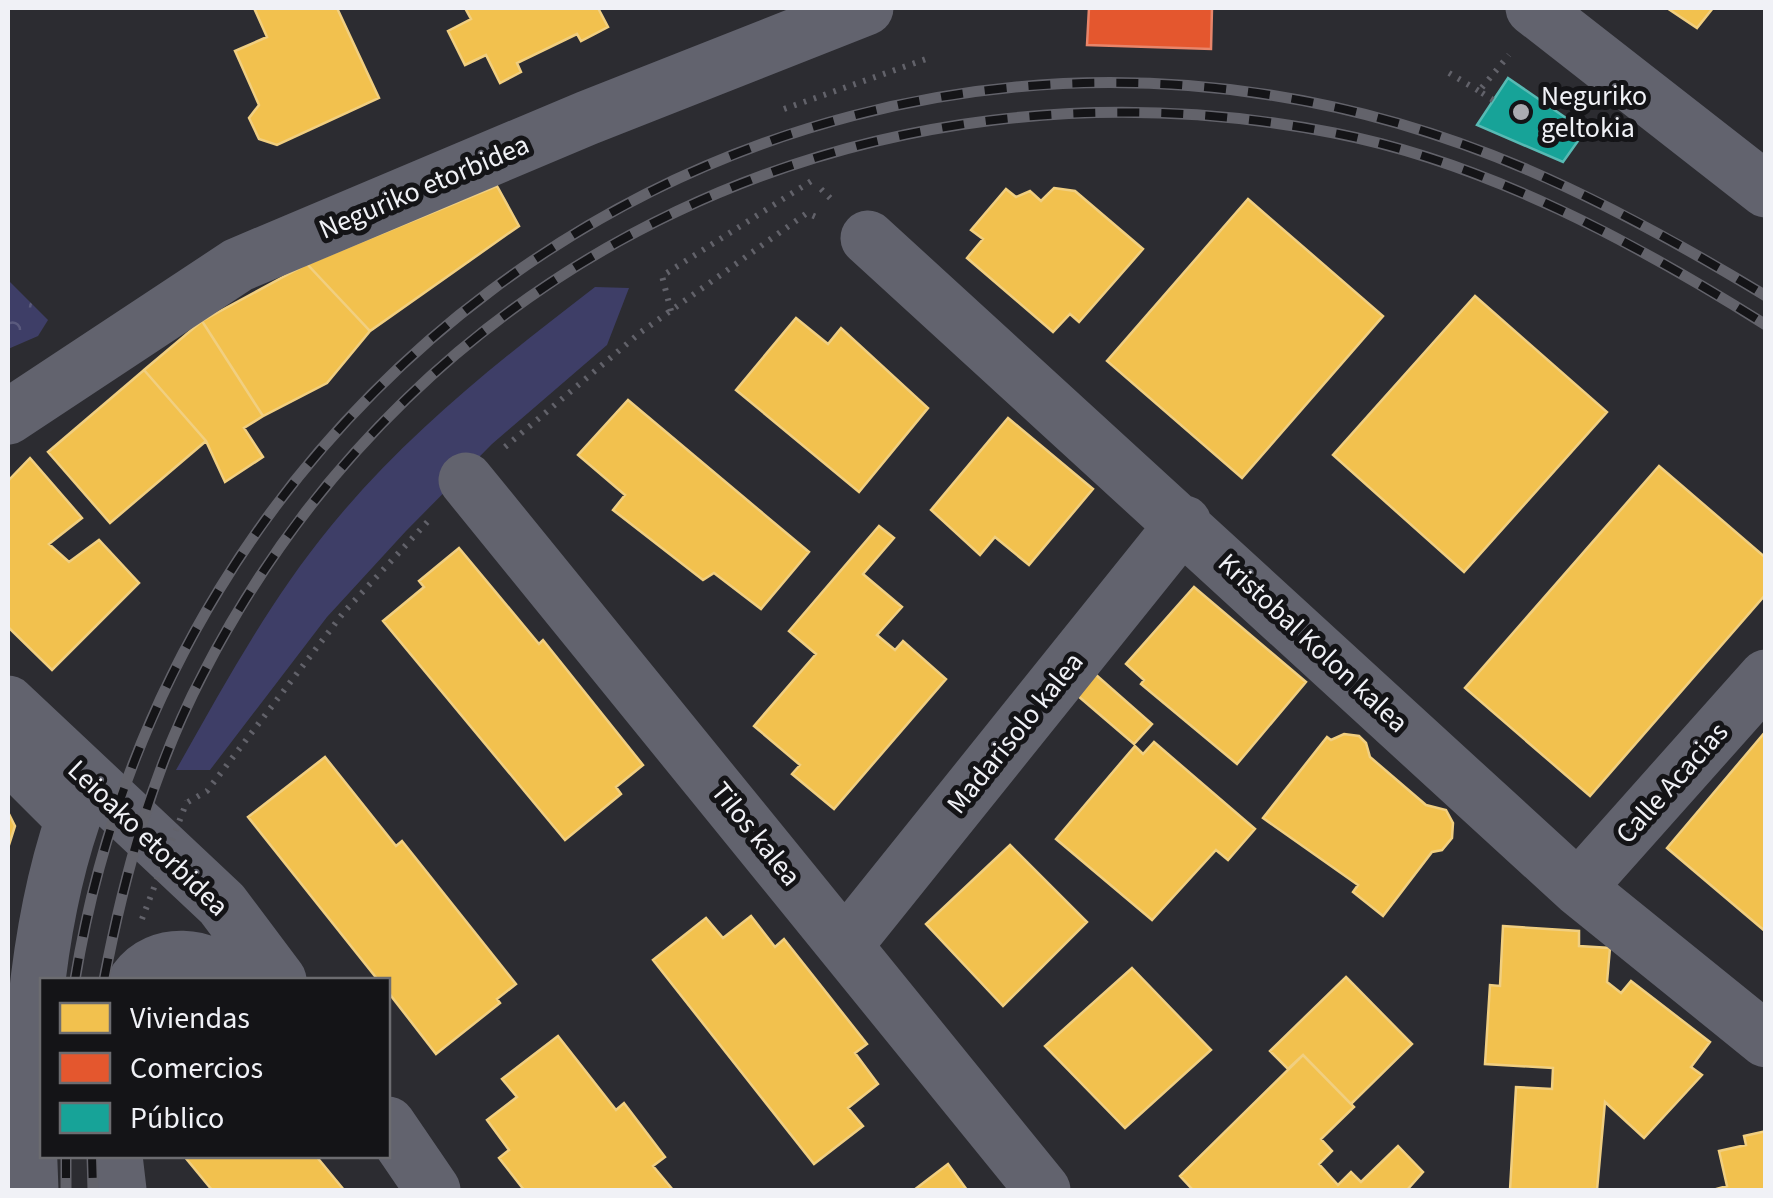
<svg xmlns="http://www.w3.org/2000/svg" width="1773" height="1198" viewBox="0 0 1773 1198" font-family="'Source Sans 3',sans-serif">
  <defs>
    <pattern id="forest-crowns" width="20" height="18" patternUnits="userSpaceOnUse" patternTransform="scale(2.5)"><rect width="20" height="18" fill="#3e3e67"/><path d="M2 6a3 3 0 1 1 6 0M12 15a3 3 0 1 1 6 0" fill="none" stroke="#5a5a7d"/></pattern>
  </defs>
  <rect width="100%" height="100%" fill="#2c2c31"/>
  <path fill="#3e3e67" d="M595,287l34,1 -22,57 -115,99 -86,87 -79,86 -117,153h-34c47,-83 94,-170 155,-244 76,-93 169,-166 264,-239z"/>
  <path fill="url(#forest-crowns)" d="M8,280l40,40 -10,16 -30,13z"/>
  <path fill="#f2c14e" stroke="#f1cf80" stroke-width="2.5" d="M254,8h83l42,90 -102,47 -18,-6 -10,-21 10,-13 -24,-54 32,-14z
    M465,8h133l10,19 -27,14 -4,-7 -60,29 4,9 -21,11 -14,-28 -21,10 -17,-34 23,-12z
    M1667,8h46l-16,20z
    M497,186l22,40 -149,105 -63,-67z
    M1054,188l21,3 68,58 -64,73 -9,-8 -17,18 -86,-74 16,-19 -12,-9 35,-41 10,8 14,-6 11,10z
    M1248,199l135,117 -141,162 -135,-117z
    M307,264l63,67 -43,52 -64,33 -61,-95z
    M1475,296l132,116 -143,160 -131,-117z
    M796,318l32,26 13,-16 87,80 -69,84 -123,-102z
    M202,321l61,95 -19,12 19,29 -38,25 -19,-41 -62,-71z
    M144,370l62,71 -96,82 -62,-71z
    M628,400l181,152 -48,57 -47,-36 -11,7 -90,-70 12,-15 -47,-40z
    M1008,418l85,71 -64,76 -34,-28 -15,18 -49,-45z
    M30,458l52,60 -33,26 20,18 30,-22 40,43 -87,87 -44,-43v-146z
    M1659,466l107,92v36l-176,202 -125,-108z
    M879,526l15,12 -31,36 39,33 -25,28 18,15 8,-9 43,38 -112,130 -42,-35 8,-9 -46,-39 62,-72 -27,-23z
    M459,548l80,96 4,-4 100,125 -27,22 5,7 -56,46 -182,-219 41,-34 -5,-6z
    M1194,587l112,95 -69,82 -96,-80 3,-4 -18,-16z
    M1095,674l57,50 -18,20 -57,-49z
    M1766,731v201l-99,-84z
    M1344,734l15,2 7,7 4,14 56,48 20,5 7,13 -1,15 -10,12 -10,2 -49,64 -30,-24 5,-7 -95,-67 64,-81 4,3z
    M1154,742l101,87 -27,31 -12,-10 -64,70 -96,-81 79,-93 8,8z
    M325,757l71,89 6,-5 114,143 -19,15 3,4 -64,51 -48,-62v-12h-10l-130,-163z
    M8,812l7,14 -7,22z
    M1010,845l77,77 -84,84 -77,-82z
    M751,916l24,31 9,-8 83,105 -12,9 23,31 -30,24 15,18 -49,38 -161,-204 53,-42 17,20z
    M1503,926l76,5v15l31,2 -3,34 14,11 10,-12 79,61 -19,25 11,8 -58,63 -39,-36 -8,88h-87l6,-103 36,2 1,-21 -68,-4 5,-79 10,1z
    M1132,968l79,82 -86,78 -80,-82z
    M1346,977l66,67 -61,60 -48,-49 -15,14 -18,-18z
    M558,1036l58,74 8,-7 41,54 -12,9 20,24h-149l-25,-32 10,-8 -22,-30 30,-23 -15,-18z
    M1303,1055l51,52 -33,32 11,12 -13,13 19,21 13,-13 10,10 37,-36 25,26 -16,18h-214l-13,-14z
    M1766,1131v59h-53l14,-4 -8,-35 27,-6 -2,-9z
    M184,1156h132l28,34h-132z
    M948,1164l19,26h-53z"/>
  <path fill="#e4572e" stroke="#e8856a" stroke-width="2.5" d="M1089,8h123l-1,41 -124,-4z"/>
  <path fill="#17a398" stroke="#58bab4" stroke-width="2.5" d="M1508,78l77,53 -22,31 -86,-37z"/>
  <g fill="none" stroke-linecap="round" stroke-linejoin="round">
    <path stroke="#62626a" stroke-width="6" stroke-dasharray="2.5 8" stroke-linecap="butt" d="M1449,73l30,18
      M1493,100l-14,-9 30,-36
      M784,109l148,-52
      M821,189l12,12
      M671,311l-9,-35 154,-98
      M505,447l136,-115 166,-119 14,6
      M188,802l19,-11 137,-179 87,-94"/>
    <path stroke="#62636e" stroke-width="55" d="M1533,8l233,182
      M868,238l710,650 188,152
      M8,417l230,-152 349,-147 279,-110
      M466,480l577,710
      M8,703l214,201 57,76
      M8,754l65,65c-38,112 -48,254 -42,371
      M1578,888l188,-211
      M846,944l338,-421
      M136,980c22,-31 71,-27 95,0
      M388,1124l45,66
      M115,1156l4,34"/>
    <g stroke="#63636b" stroke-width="11">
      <path id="rail" d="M75,980c92,-569 618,-974 1195,-885 187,29 336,104 496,201
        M104,980c20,-105 49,-211 99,-306 218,-422 668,-631 1131,-541 154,30 300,109 432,192
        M66,1156v34
        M92,1156l1,34"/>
    </g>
    <use href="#rail" stroke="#141417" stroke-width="8" stroke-dasharray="22" stroke-linecap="butt"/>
    <path stroke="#62626a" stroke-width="6" stroke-dasharray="2.5 8" stroke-linecap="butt" d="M142,919l45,-118"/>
  </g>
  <circle fill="#abacb1" stroke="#141417" stroke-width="4" cx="1521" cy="112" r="10"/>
  <g text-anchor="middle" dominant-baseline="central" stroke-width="10" stroke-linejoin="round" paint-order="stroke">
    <g font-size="28" fill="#f0f1f6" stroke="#141417" text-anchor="start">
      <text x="1541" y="96">Neguriko<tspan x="1541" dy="32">geltokia</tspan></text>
    </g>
    <g font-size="28" fill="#f0f1f6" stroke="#141417">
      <text transform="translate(424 187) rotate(-23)">Neguriko etorbidea</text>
      <text transform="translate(1313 643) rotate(43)">Kristobal Kolon kalea</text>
      <text transform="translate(1015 733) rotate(-51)">Madarisolo kalea</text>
      <text transform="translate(1672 783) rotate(-48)">Calle Acacias</text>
      <text transform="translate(756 834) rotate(51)">Tilos kalea</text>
      <text transform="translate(148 838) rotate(44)">Leioako etorbidea</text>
    </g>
  </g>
  <rect width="1773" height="1198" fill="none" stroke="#f0f1f6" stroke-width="20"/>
  <rect x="40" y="978" width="350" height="180" fill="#141417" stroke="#6c6c70" stroke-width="2.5"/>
  <rect x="60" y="1003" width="50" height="30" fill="#f2c14e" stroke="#6c6c70" stroke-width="2.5"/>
  <text x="130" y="1028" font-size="30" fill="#f0f1f6">Viviendas</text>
  <rect x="60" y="1053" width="50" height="30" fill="#e4572e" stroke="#6c6c70" stroke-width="2.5"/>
  <text x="130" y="1078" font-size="30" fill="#f0f1f6">Comercios</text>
  <rect x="60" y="1103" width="50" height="30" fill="#17a398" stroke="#6c6c70" stroke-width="2.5"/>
  <text x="130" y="1128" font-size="30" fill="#f0f1f6">Público</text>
</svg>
